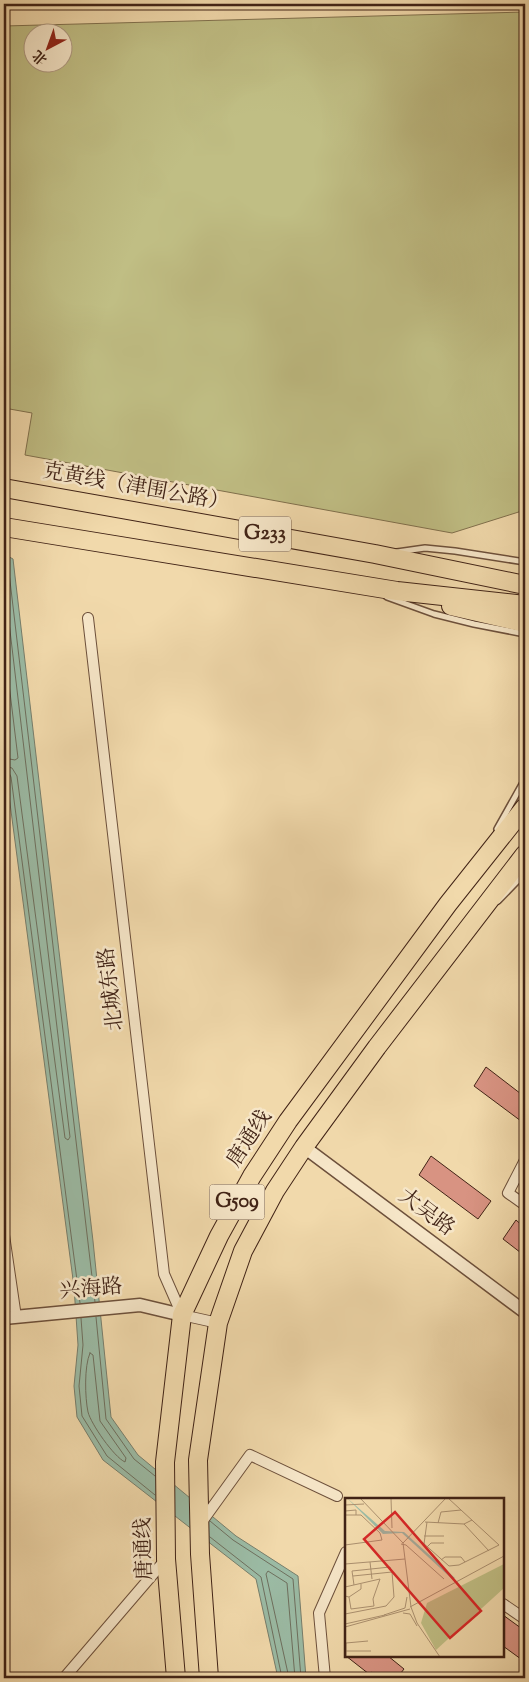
<svg xmlns="http://www.w3.org/2000/svg" width="529" height="1682" viewBox="0 0 529 1682" font-family="'Sorts Mill Goudy','Noto Serif SC',serif">
  <rect width="100%" height="100%" fill="#f1d9ab"/>
  <filter id="stains"><feTurbulence type="fractalNoise" baseFrequency=".004" numOctaves="4"/><feColorMatrix values="0 0 0 0 .2 0 0 0 0 .09 0 0 0 0 .02 0 0 0 .5 -.17"/></filter>
  <radialGradient id="worn" r=".72"><stop offset=".6" stop-color="#630" stop-opacity="0"/><stop offset="1" stop-color="#630" stop-opacity=".3"/></radialGradient>
  <path fill="#c0be84" stroke="#80704d" fill-rule="evenodd" d="M525,12v498l-73,23 -427,-78 7,-42 -28,-5v-382zM32,32h30v30h-30z"/>
  <path fill="#9bbba5" stroke="#777e6c" d="M4,554l9,5 80,682 18,176 27,38 98,81 62,40 8,102h-28l-22,-99 -153,-119 -26,-43 -3,-31 4,-41 -4,-58 -70,-529z"/>
  <g fill="none" stroke-linecap="round" stroke-linejoin="round">
    <path stroke="#6e6f5e" stroke-width="1" d="M4,560l4,4 87,738
      M4,580l66,557 -2,3 -3,-2 -48,-362 -5,-8 -8,-2
      M4,643l14,115 -3,2 -11,-2
      M4,772l5,1 2,4 69,526
      M96,1317l10,102 28,40 21,17
      M81,1318l2,27 -4,41 3,30 25,40 48,39
      M90,1353l3,2 7,66 26,37 -1,4c-11,-5 -34,-38 -37,-50 -3,-14 -4,-46 2,-59z
      M210,1521l23,19 60,39 8,99
      M210,1537l51,40 21,101
      M289,1678l-23,-104 2,-3 19,12 8,95"/>
  </g>
  <path fill="#d89382" stroke="#412316" d="M486,1067l39,30v27l-51,-38z
    M431,1156l60,45 -13,18 -59,-44z
    M516,1220l9,8v28l-22,-17z
    M503,1615l22,16v31l-22,-16z
    M346,1656h42l16,13 -7,9h-18l-8,-6 -2,2z"/>
  <g fill="none" stroke-linecap="round" stroke-linejoin="round">
    <g stroke="#6d503b" stroke-width="8">
      <path id="service" d="M397,552l28,-4 30,3 70,11
        M387,597l47,17 40,10 51,10
        M497,829l28,-50
        M498,901l27,-28"/>
    </g>
    <g stroke="#6d503b" stroke-width="12">
      <path id="minor" d="M88,618l76,656 18,41 36,8
        M525,1160l-17,33 17,12
        M4,1235l12,82
        M201,1523l49,-68 87,41
        M503,1604l22,15
        M64,1678l102,-119
        M325,1678l-6,-65 27,-61"/>
    </g>
    <g stroke="#6d503b" stroke-width="15">
      <path id="tertiary" d="M304,1147l221,165
        M4,1318l136,-13 42,10"/>
    </g>
    <g stroke="#412316" stroke-width="20">
      <path id="trunk" d="M4,488l371,66 150,31
        M4,527l393,64 128,14
        M451,606l74,17
        M176,1678l-10,-119 -1,-97 17,-147 37,-79 33,-60 36,-55 160,-217 77,-97
        M209,1678l-9,-124 -2,-94 20,-137 25,-72 32,-60 29,-44 73,-100 148,-193"/>
    </g>
    <use href="#service" stroke="#f6e6c8" stroke-width="5"/>
    <use href="#minor" stroke="#f6e6c8" stroke-width="10"/>
    <use href="#tertiary" stroke="#f6e6c8" stroke-width="12"/>
    <use href="#trunk" stroke="#f1d9ab" stroke-width="18"/>
  </g>
  <g text-anchor="middle" dominant-baseline="central" stroke-width="5" stroke-linejoin="round" paint-order="stroke">
    <g fill="#f6e6c8" stroke="#775e4b" stroke-width="1">
      <rect x="239" y="516.5" width="52" height="35" rx="4"/>
      <rect x="209.5" y="1184.5" width="55" height="35" rx="4"/>
    </g>
    <g font-size="20" font-weight="bold" fill="#412316">
      <text x="265" y="534">G233</text>
      <text x="237" y="1202">G509</text>
    </g>
    <g font-size="21" fill="#412316" stroke="#f6e6c8">
      <text transform="translate(136 488) rotate(10)">克黄线（津围公路）</text>
      <text transform="translate(112 989) rotate(-97)">北城东路</text>
      <text transform="translate(250 1139) rotate(-57)">唐通线</text>
      <text transform="translate(426 1213) rotate(37)">大吴路</text>
      <text transform="translate(91 1290) rotate(-5)">兴海路</text>
      <text transform="translate(145 1549) rotate(-92)">唐通线</text>
    </g>
  </g>
  <g transform="translate(345 1498)">
    <rect width="159" height="159" fill="#f1d9ab"/>
    <path d="M159,66v24l-68,62 -15,-27 6,-20z" fill="#c0be84"/>
    <path d="M2,0l38,33 19,1 51,46 -3,1 -50,-46 -19,1z" fill="#9bbba5"/>
    <path fill="none" stroke="#ab906f" stroke-width="1" d="M15,0l43,45 8,64 6,16 23,34M46,0l1,30M0,7l19,-1M0,13l11,-1v5M0,17h16l19,18 2,7 -37,5M80,24l39,2 8,-4M93,25l3,-11 20,-2M119,26l25,27M68,36l36,32 10,-1 40,-20 -51,-47M79,38h20M58,45l43,-45M56,46l5,1 38,34M79,46l3,-22M82,49l4,-4h13M96,62l4,-3h16l4,5M25,64l2,17M0,66l60,-5M9,87l-2,-14 38,-4 2,5M0,89l35,-8 -7,20 1,7 -23,3 -2,-12 -4,-1M4,99l12,-8v-5M65,109l94,-51M58,115l7,1 7,12M0,116l41,-8 8,-9 -2,-25 -39,4M39,117l21,-7 2,-11M0,126l40,-9M0,129l65,-18M1,153h25M1,159v-14l22,-2"/>
    <path fill="#d62828" fill-opacity="0.15" stroke="#d62828" stroke-width="2.5" d="M50,14l86,99 -31,27 -86,-99z"/>
    <rect width="159" height="159" fill="none" stroke="#412316" stroke-width="2.5"/>
  </g>
  <rect width="529" height="1682" fill="none" stroke="#f1d9ab" stroke-width="20"/>
  <rect x="5" y="5" width="519" height="1672" fill="none" stroke="#412316" stroke-width="2.5"/>
  <rect x="10" y="10" width="509" height="1662" fill="none" stroke="#412316"/>
  <g transform="translate(48 48) rotate(221)"><circle r="24" fill="#f6e6c8" stroke="#ae9881"/>
  <path d="M0-4L9 19L0 12L-9 19Z" fill="#8f2418"/>
  <text y="-8" font-size="14" font-weight="bold" text-anchor="middle" fill="#412316">北</text>
  </g>
  <rect width="100%" height="100%" filter="url(#stains)"/>
  <rect width="100%" height="100%" fill="url(#worn)"/>
</svg>
